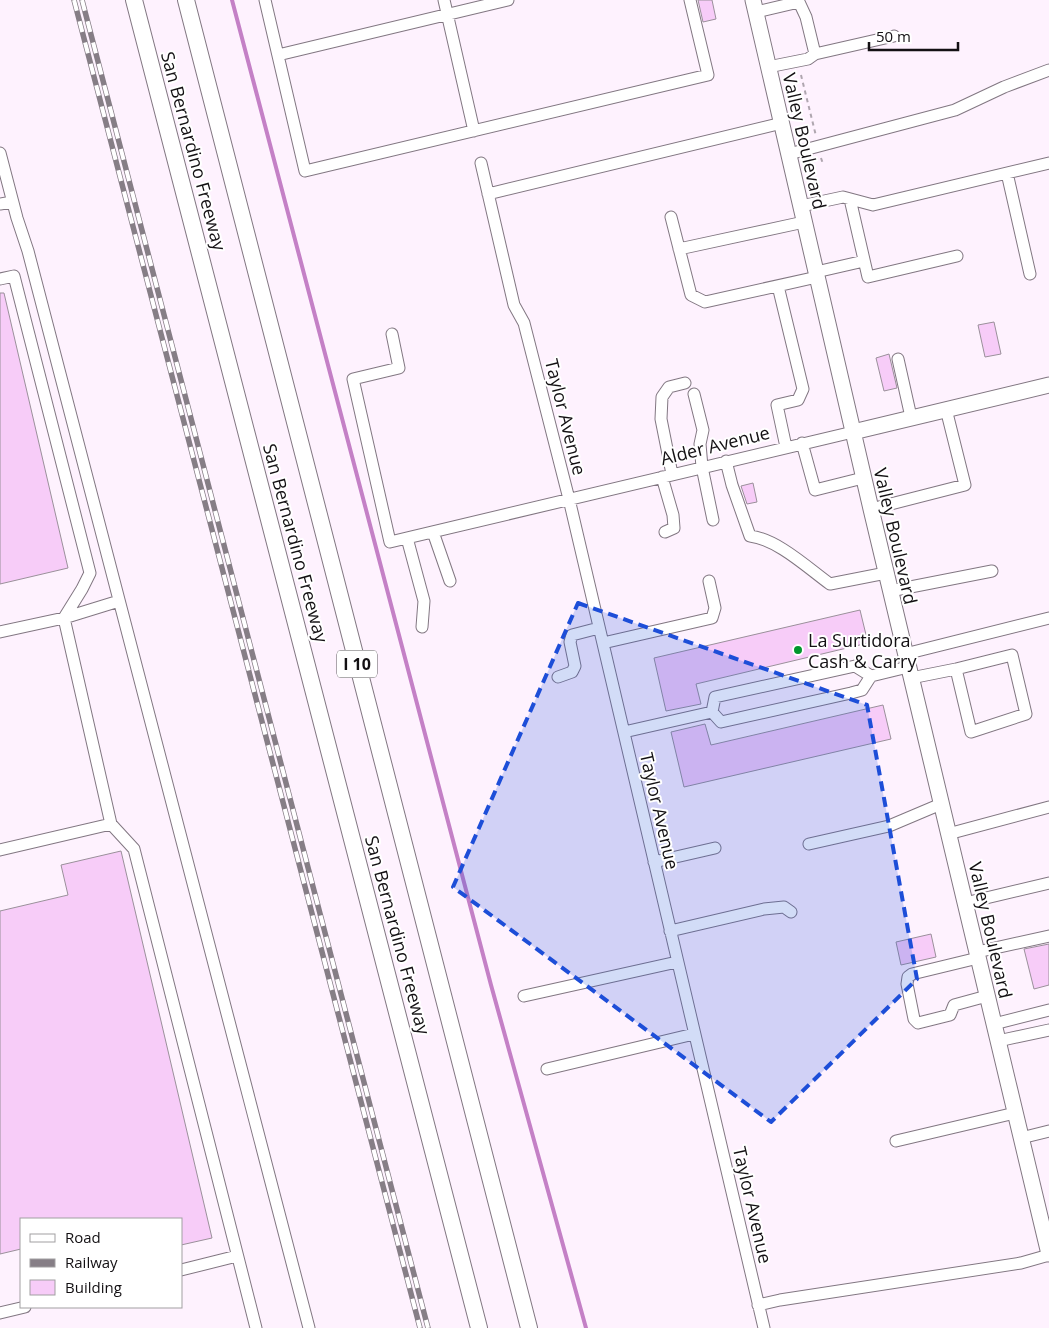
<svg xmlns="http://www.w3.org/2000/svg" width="1049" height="1328" viewBox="0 0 1049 1328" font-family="'Open Sans',sans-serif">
  <rect width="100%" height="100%" fill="#fef2fe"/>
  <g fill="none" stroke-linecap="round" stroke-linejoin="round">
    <path stroke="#c480c6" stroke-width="4" d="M232,0l259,985 95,343"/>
  </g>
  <path fill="#f7ccf8" stroke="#9a909a" d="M698,0h14l4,19 -13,3z
    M0,293h4l64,275 -68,16z
    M994,322l7,32 -16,3 -7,-32z
    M889,354l8,34 -13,3 -8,-33z
    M753,483l4,19 -10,2 -6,-18z
    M860,610l8,33 -172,41 5,20 -35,7 -12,-53z
    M883,705l8,34 -207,48 -13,-55 34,-8 6,21z
    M121,851l91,387 -31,7v-26h-160v30l-21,5v-343l68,-16 -7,-30z
    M931,934l5,23 -35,8 -5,-23z
    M1049,944v41l-15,4 -10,-40z"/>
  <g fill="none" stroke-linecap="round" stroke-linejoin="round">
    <g stroke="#827782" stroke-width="13">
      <path id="minor" d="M265,0l40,171 403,-96 -18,-75
        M444,0l30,131
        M756,12l43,-10 7,15 9,37 -7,5 -40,8
        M815,54l79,-18
        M278,55l230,-55
        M0,153l17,65 11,33 281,1077
        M789,154l166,-44 49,-23 45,-17
        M481,163l33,142 10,18 45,176 195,829
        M1007,173l23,101
        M488,194l294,-71
        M850,199l18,78 89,-21
        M0,204l12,-2
        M801,206l42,-9 30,8 176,-42
        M671,217l20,78 14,7 112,-25
        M679,249l125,-27
        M816,272l48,-11
        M0,279l14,-3 76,297 -8,16 -18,29 47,206 23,25 122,479
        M778,286l25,103 -5,11 -21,5 9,42
        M392,334l7,34 -46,11 37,163 463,-110
        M898,359l13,58
        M694,394l9,36 -3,14 2,23 11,53
        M802,443l13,47 48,-12
        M726,461l6,24 18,51c27,3 58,32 80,48l56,-11
        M672,474l-11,-55 1,-22 7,-10 16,-4
        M662,477l11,38 1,13 -9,4
        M871,509l94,-24 -19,-76
        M433,532l17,49
        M407,538l17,63 -2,26
        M890,591l102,-20
        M0,632l64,-14 55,-17
        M603,643l109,-25 3,-10 -6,-27
        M905,654l144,-36
        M558,677l14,-5 3,-6 -5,-24 2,-7 27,-7
        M911,678l45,-9 56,-14 14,59 -55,18 -15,-63
        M712,712l3,-15 140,-31 16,10
        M624,732l88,-20 9,10 130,-29 11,-3 9,-14 37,-9
        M948,834l101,-27
        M809,844l80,-18 52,-22
        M0,850l111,-26
        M654,862l61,-14
        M965,903l84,-20
        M670,931l94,-22 20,-2 7,5
        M977,952l72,-16
        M978,958l-66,16 -4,3 -1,7 7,35 4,4 32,-8 4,-10 33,-9
        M524,996l153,-34
        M994,1024l55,-14
        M998,1041l51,-11
        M547,1069l147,-35
        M1021,1138l28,-7
        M896,1141l119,-28
        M181,1270l56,-14
        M758,1305l22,-5 241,-37 28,-8
        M0,1313l25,-6"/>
    </g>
    <g stroke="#827782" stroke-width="17">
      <path id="major" d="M753,0l118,509 178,745
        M853,432l196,-47"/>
    </g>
    <g stroke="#827782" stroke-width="18">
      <path id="highway" d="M134,0l345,1328
        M186,0l343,1328"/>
    </g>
    <path stroke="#afa6af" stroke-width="2" stroke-dasharray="4 4" stroke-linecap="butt" d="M801,75l15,61
      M821,158l2,6"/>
    <use href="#minor" stroke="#fff" stroke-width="11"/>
    <use href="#major" stroke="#fff" stroke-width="15"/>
    <use href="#highway" stroke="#fff" stroke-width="16"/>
    <g stroke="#867e86" stroke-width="5.5">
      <path id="rail" d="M74,0l346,1328
        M82,0l346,1328"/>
    </g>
    <use href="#rail" stroke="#fff" stroke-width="4" stroke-dasharray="11" stroke-linecap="butt"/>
  </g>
  <path fill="#1d4ed8" fill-opacity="0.2" stroke="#1d4ed8" stroke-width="4" stroke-dasharray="10 6" stroke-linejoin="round" d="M578,603l289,102 50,274 -146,143 -318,-235z"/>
  <circle fill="#00962d" stroke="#fff" stroke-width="2" cx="798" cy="650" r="5"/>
  <g text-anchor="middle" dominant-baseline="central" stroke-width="4" stroke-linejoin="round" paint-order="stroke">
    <rect fill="#fff" stroke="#5a585a" stroke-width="1" x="337" y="650.5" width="40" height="27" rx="4"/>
    <g font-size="16" font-weight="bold" fill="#131013">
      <text x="357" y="664">I 10</text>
    </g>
    <g font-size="18" fill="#131013" stroke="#fff">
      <text transform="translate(805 141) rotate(77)">Valley Boulevard</text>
      <text transform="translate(194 151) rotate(75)">San Bernardino Freeway</text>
      <text transform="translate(566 417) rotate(76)">Taylor Avenue</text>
      <text transform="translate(715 445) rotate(-14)">Alder Avenue</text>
      <text transform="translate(896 536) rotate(77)">Valley Boulevard</text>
      <text transform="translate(296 543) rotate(75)">San Bernardino Freeway</text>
      <text transform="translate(660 811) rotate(77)">Taylor Avenue</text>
      <text transform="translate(991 930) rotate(77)">Valley Boulevard</text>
      <text transform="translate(398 935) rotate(75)">San Bernardino Freeway</text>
      <text transform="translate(753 1205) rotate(77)">Taylor Avenue</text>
    </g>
    <g font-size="18" fill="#131013" stroke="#fff" text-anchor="start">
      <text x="808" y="640">La Surtidora<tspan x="808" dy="21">Cash &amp; Carry</tspan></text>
    </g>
  </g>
  <rect x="20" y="1218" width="162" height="90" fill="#ffffff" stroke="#a19fa1"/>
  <rect x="30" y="1234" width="25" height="8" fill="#ffffff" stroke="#a19fa1"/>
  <text x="65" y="1243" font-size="15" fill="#131013">Road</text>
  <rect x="30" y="1259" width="25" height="8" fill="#867e86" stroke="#a19fa1"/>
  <text x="65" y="1268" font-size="15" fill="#131013">Railway</text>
  <rect x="30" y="1280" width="25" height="15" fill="#f7ccf8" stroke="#a19fa1"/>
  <text x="65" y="1293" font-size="15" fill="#131013">Building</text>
  <path d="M869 42v8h89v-8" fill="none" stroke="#131013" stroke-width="2.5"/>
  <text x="876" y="42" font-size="15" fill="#131013" stroke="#ffffff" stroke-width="4" paint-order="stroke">50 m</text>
</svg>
